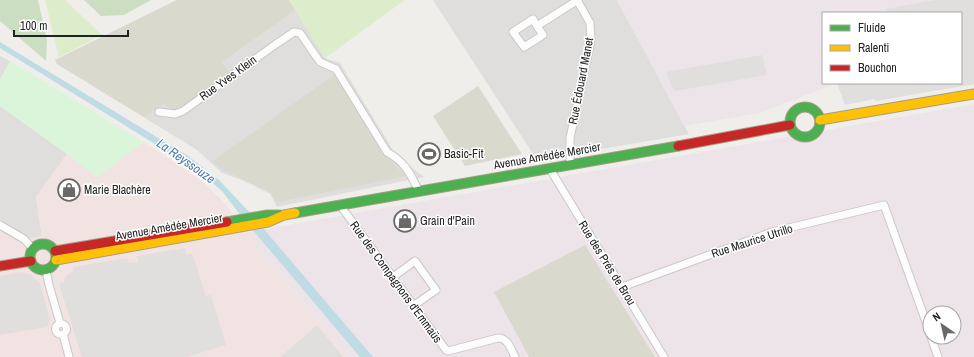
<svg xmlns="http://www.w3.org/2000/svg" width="974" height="357" viewBox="0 0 974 357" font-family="'Archivo Narrow',sans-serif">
  <rect width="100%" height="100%" fill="#f0eeeb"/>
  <path fill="#dfdedc" d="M177,0h112l36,58 15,5 56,92 28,22 -147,30 -7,-13 -28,-14 -20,-7 -25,-23 -140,-86 -2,-4z
    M433,0h184l72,134 -152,26z
    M0,56l10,5 -10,19z
    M0,106l67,48 -31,43 6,39 -25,5 -17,-10z"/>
  <path fill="#f1e3e1" d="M144,142l59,40 18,17 27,33 16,25 84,100h-348v-126l17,10 25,-5 -6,-39 31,-43 30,23z"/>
  <path fill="#ede4e9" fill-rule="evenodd" d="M617,0h357v84l-98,17 -2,-2 -29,6 -8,-22 -77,30 -76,13zM823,13h138v70h-138z
    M974,104v253h-626l-84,-100 -16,-25zM930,313h24v24h-24z"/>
  <path fill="#d9d9cd" d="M177,0h112l6,10 -73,52 8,12 -53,36h-4l-10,-6 -19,13 -87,-53 -2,-4z
    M335,74l48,80 23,22 -129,26 -7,-10 -47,-22 -11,-8z
    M478,86l44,68 -57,12 -32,-50z
    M585,245l70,112h-126l-35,-65z"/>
  <path fill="#ddeccb" d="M45,0h20l37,35 -43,22z
    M289,0h116l-80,58z"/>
  <path fill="#cbdec1" d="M0,0h38l9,40 -1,21 -46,-40z
    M84,0h67l-27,15 -23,1z"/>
  <path fill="#daf5da" d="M10,61c45,26 89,55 134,81l-47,35 -30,-23 -67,-48v-26z"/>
  <path fill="#e0dfde" d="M935,0h39v84l-98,17 -2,-2 -29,6 -8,-22h124v-70h-74l-1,-4z
    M762,55l5,20 -92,16 -3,-4 -6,-15z
    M185,248l1,7 6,-2 14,43 5,-1 15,50 -39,12h-105l-23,-73 5,-2 1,-5 4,-4 4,-1v-5l54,-9 2,5 9,-1 -1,-6z
    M22,272l8,2 10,9 10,37 -3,7 -47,8v-59z
    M317,325l26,32h-63z"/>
  <path fill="#bfdbe3" d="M0,42l188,114 31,24 32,34 122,143h-13l-119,-141 -19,-25 -25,-21 -197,-122z"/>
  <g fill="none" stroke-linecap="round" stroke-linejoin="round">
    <g stroke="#c9c8c7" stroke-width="9">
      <path id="street" d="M537,26l6,9 -19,12 -11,-15 20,-13 4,7 41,-26
        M159,112l16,2 8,-3 93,-67 18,-12 6,1 20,29 16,7 51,83c19,11 22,20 32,39
        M570,165v-27l21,-98 -1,-17 -13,-23
        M550,169l114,188
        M340,205l106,145 2,1 50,-13c10,0 13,11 17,19
        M0,225l24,14 9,10
        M46,270l3,15 11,38
        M393,277l22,-16 21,29 -23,16
        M622,287l150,-55 112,-27 46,128
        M55.5 329a5.5 5.5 0 1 1 11 0a5.5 5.5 0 1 1-11 0Z
        M63,334l6,23
        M931,337l7,20"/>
    </g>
    <g stroke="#a79c86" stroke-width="11">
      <path id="fast" d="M790 122a15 15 0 1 1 30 0a15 15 0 1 1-30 0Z
        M295,213l383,-67
        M227,222l40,-7h13
        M30 257a13 13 0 1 1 26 0a13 13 0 1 1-26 0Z"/>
    </g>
    <g stroke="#a79c86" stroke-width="11">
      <path id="slow" d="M820,120l154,-26
        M56,260l212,-38 16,-7 11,-2"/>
    </g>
    <g stroke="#a79c86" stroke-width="11">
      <path id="jam" d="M678,146l112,-21
        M55,251l172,-29
        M0,266l31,-5"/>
    </g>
    <use href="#street" stroke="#fdfcfc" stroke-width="7"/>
    <use href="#fast" stroke="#4caf50" stroke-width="9"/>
    <use href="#slow" stroke="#ffc107" stroke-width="9"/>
    <use href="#jam" stroke="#c62828" stroke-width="9"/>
  </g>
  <defs>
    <g id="stadium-ring" transform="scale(1.15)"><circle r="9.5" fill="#fff" stroke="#6a6968" stroke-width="1.5"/><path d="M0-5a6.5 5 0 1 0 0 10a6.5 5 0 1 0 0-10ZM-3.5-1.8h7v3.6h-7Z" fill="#6a6968"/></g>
    <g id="shop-ring" transform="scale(1.15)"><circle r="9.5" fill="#fff" stroke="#6a6968" stroke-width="1.5"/><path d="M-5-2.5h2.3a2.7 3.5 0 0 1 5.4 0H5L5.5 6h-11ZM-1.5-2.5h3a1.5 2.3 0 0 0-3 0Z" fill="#6a6968"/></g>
  </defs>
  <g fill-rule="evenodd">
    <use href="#stadium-ring" x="429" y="154"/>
    <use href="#shop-ring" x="69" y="190"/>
    <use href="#shop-ring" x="405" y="221"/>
  </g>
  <g text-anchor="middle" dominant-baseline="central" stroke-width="3" stroke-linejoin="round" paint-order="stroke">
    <g font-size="12" fill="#222" stroke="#fff">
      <text transform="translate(228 78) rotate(-36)">Rue Yves Klein</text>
      <text transform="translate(581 81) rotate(-79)">Rue Édouard Manet</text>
      <text transform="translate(547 156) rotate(-10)">Avenue Amédée Mercier</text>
      <text transform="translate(169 227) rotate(-10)">Avenue Amédée Mercier</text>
      <text transform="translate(752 241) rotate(-18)">Rue Maurice Utrillo</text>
      <text transform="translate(607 263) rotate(58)">Rue des Prés de Brou</text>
      <text transform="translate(396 282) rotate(54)">Rue des Compagnons d'Emmaüs</text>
    </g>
    <g font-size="12" fill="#222" stroke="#fff" text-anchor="start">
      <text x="444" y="154">Basic-Fit</text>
      <text x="84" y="190">Marie Blachère</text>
      <text x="420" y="221">Grain d'Pain</text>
    </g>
    <g font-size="13" font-style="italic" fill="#4a7aab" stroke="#fff">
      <text transform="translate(186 161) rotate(35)">La Reyssouze</text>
    </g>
  </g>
  <rect x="822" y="12" width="140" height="72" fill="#ffffff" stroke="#a7a7a7"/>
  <rect x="830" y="25" width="20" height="6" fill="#4caf50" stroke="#a7a7a7"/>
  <text x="858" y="32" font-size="12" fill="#222222">Fluide</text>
  <rect x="830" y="45" width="20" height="6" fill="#ffc107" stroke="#a7a7a7"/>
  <text x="858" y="52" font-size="12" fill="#222222">Ralenti</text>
  <rect x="830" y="65" width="20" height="6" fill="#c62828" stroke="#a7a7a7"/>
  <text x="858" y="72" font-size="12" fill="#222222">Bouchon</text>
  <g transform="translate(942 325) rotate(326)"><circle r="19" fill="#ffffff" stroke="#a7a7a7"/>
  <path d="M0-3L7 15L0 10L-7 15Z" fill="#6a6968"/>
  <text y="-6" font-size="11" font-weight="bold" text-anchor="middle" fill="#222222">N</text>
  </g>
  <path d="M14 30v6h114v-6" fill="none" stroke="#222222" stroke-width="2"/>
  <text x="20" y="30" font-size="12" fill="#222222" stroke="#ffffff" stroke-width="3" paint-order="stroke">100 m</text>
</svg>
